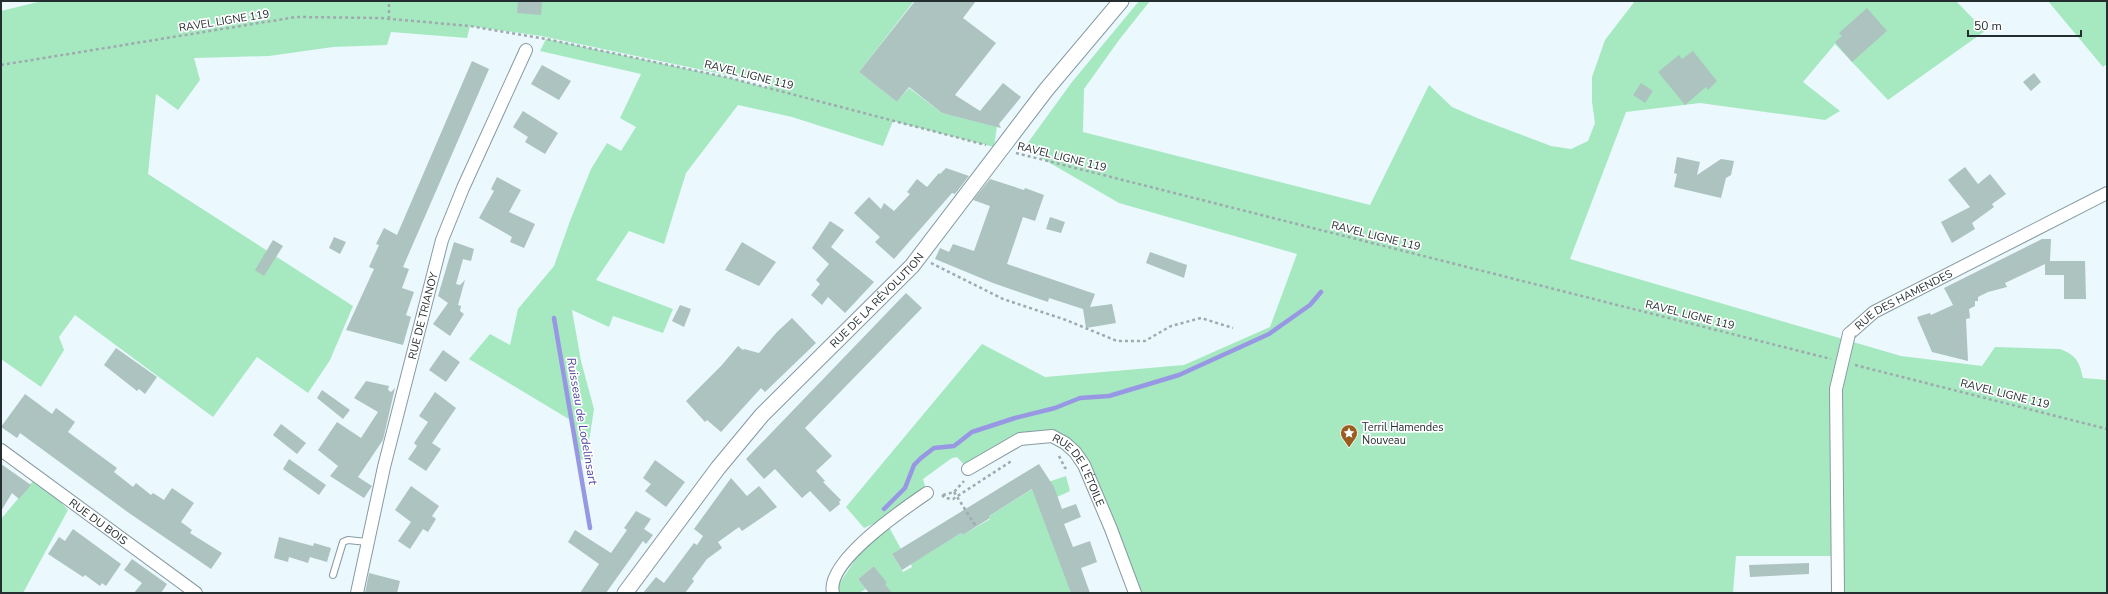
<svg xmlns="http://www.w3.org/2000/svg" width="2108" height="594" viewBox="0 0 2108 594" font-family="'Nunito Sans',sans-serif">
  <rect width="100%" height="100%" fill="#ebf8fd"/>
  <path fill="#a6e9c1" d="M42,1h872l-55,71 38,30 12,-14 33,25 55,13 -3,21 -101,-26 -10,25 -91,-29 -54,-12 -52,68 -22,71 -35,-13 -33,49 77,29 -10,24 -50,-17 -4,11 -37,-17 9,51 13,48 -8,52 -8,-3 -6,-37 -103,-62 21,-25 20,11 8,-36 36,-43 16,-45 21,-52 16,-26 14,8 15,-24 -16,-9 21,-44 -101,-23 6,-12 184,39 38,10 1,-7 -19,-1 -209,-44 -71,-10 -3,12 -76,-6 -4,13 -54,2 -64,9 -75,2 6,22 -22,30 -22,-16 -8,80 205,132 -23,54 -22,33 -51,-36 -44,60 -138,-102 -16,22 5,13 -23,37 -40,-28v-348z
    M1139,1h11l-31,39 -35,49 -1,43 287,73 59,-120 23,22 25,11 74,28 20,3 17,-8 7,-18 -3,-21v-25l13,-37 30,-39h321l29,30 -97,69 -53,-56 -32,38 37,29 -15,9 -125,-17 -74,9 -56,147 331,97 81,10 13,-19 65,2c17,7 19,12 23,29l24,2v213h-269l-2,-67 -5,30h-95l-3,37h-599l-54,-134 -36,-26h-26l-48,28 -2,8 -11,-12 -5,1 -29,21 4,14 -31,21 -32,14 -18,-21 136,-163 63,33 139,-12 86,-38 27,-73 -178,-51 -95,-55 48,-66z
    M2048,1h59v63l-4,3z
    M37,476l31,34 -45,83h-22v-74z
    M1066,476l4,15 -13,6 14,96h-180l-12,-17 1,-2 -6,-8 -16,13 8,10 -7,4h-20l-2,-6 24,-36 28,-24 12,22 -9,5 11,18 9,-5 -1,-3 50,-31 2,2 27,-16 -1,-3 50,-31z"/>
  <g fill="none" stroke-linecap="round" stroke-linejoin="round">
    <path stroke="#9897e4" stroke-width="4.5" d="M554,318l36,210
      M884,509l21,-21 9,-23 7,-7 13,-10 20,-2 18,-14 43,-14 40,-10 25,-10 29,-2 70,-21 90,-41 41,-29 11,-13"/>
  </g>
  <path fill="#acc3c0" d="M518,1l24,1 -1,13 -24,-2z
    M915,1h61l-13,17 33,25 -41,52 25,16 23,-28 18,14 -22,27 2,4 -59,-15 -33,-26 -12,15 -38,-30z
    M1867,8l20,23 -35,31 -17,-20 7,-6 -3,-3z
    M1693,51l24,30 -9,9 -2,-3 -21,18 -27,-33 21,-17 3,4z
    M472,61l17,8 -86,198 6,2 -7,19 12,4 -8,23 5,2 -8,28 -57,-15 28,-61 -5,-2 10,-22 -3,-1 8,-16 13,7z
    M542,65l29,16 -12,19 -28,-16z
    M2034,73l7,9 -10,9 -8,-9z
    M1641,83l12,8 -8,12 -12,-8z
    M523,111l35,22 -13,21 -20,-12 3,-5 -15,-10z
    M1677,157l23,5 -3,13 24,-16 13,2 -3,14 -5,3 -5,20 -47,-11 3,-13 -3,-1z
    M1965,167l13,17 12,-10 16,20 -14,10 2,3 -22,16 3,6 -23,14 -11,-21 29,-15 -22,-27z
    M946,168l23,8 -14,18 -3,-1 -58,66 -19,-17 5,-5 -26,-24 15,-16 12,12 3,-6 10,8 16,-17 -3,-2 10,-13 10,8 12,-14 1,1z
    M497,177l24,13 -12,22 26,12 -11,24 -14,-6 2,-5 -33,-19 15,-27 -3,-2z
    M990,179l34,11 1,-2 19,7 -9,26 -12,-4 -16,47 88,30 -5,13 22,-3 4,19 -30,5 -3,-19 -34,-11 -1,4 -55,-19 -58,-24 5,-11 9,4 4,-8 21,7 16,-45 -17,-6z
    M1050,217l15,5 -4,11 -15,-4z
    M830,221l14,9 -13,17 43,35 -29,31 -17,-16 -6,8 -11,-10 9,-11 -4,-4 13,-16 -17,-16z
    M334,237l12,5 -6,12 -11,-6z
    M2042,239h9l-1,22h35l1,38h-22v-24h-19v-11l-40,19 2,4 -19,5 -10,5v4h-3v5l-6,3 1,9 -4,1 2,42 -36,-9 -15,-35 13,-4 1,2 22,-10 -9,-17z
    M273,240l10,6 -19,30 -9,-6z
    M454,242l20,7 -3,12 -8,-2 -7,25 4,1 5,-5 -7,25 3,1 -1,5 4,3 -14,22 -17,-12 15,-21 -10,-7z
    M742,242l34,20 -17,24 -34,-16z
    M1150,252l37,13 -3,13 -38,-15z
    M906,293l16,15 -117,120 27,28 -16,15 9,10 -2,1 18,18 -2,2 1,2 -10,8 -20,-21 -8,7 -27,-29 -11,10 -18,-20z
    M680,305l11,4 -7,18 -12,-6z
    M792,318l24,25 -51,49 -4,-4 -40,44 -14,-12 -2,2 -19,-21 35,-35 17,-20 5,4 1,-1 15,4 18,-21z
    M116,348l41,29 -12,17 -6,-5 -2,2 -33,-26z
    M443,350l17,12 -14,20 -17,-12z
    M366,381l23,5 -1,4 3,2 4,-4 -12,52 -25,37 14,9 -8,12 -34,-22 8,-10 -20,-16 19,-28 24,16 17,-26 -24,-14z
    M322,390l28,20 -7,9 -26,-21z
    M435,392l21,16 -24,35 9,6 -15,22 -18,-12 9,-13 -3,-3 14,-21 -9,-6z
    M25,394l27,20 4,-6 19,14 -7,10 49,36 -3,4 19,15 3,-4 15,12 2,-2 11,7 8,-12 22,15 -13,19 11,8 -2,3 32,20 -11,16 -82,-56 -109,-80 -3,5 -16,-11z
    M281,424l25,19 -9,11 -24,-19z
    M289,459l37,26 -7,10 -36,-26z
    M655,460l30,22 -19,25 -21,-16 6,-7 -8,-6z
    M1,464l30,21 -12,14 -7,-6 -11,18z
    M1039,464l15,23 8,22 14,-5 5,13 -17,7 9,23 17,-6 7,21 -16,6 9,25h-19l-39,-104 -43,27 1,2 -27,17 -2,-2 -59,37 -10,-16z
    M731,478l16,18 12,-10 18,21 -35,24 -3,-4 -21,15 4,6 -15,11 -15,20 2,2 -9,12h-42l13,-16 8,6 30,-40 3,2 6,-9 -9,-7z
    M411,486l28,20 -7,10 4,3 -8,13 -5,-3 -13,20 -12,-8 13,-19 -16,-12z
    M636,511l15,8 -7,10 9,6 -7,9 -3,-3 -37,52h-26l19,-29 -31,-22 7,-12 36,23 16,-23 -3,-2z
    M73,529l48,35 -15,22 -4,-3 -2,3 -15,-11 -2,2 -35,-23 11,-17 6,4z
    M279,537l34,9 1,-3 17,5 -4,14 -17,-5 -2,6 -19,-6 -1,5 -14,-4z
    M132,559l35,25 -6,9h-27l8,-10 -18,-13z
    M1809,563v11l-59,3 -1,-12z
    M874,566l13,17 -2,1 7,9h-23l-11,-14z
    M369,573l31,8 -3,12h-32z"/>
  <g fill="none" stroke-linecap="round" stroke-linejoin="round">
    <g stroke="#869ba2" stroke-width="8">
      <path id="service" d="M333,575l10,-33 5,-2 19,2"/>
    </g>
    <g stroke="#869ba2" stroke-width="14">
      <g id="minor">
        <path id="s1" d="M1849,334l25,-22 233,-119"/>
        <path d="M1836,389l2,204"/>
        <path id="s2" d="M1,450l195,143"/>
        <path id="s3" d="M968,469l52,-30 32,-3 13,7 10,9 9,13 27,64 24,64"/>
        <path id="s4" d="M357,593l27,-126 58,-227 21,-52 63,-138"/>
        <path d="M833,593c-8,-31 72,-85 94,-100"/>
      </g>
    </g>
    <g stroke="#869ba2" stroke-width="17">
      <g id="tertiary">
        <path id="s5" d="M625,593l93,-125 44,-53 150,-149 134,-176 75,-89"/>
      </g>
    </g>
    <path stroke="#9eaaae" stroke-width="2.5" stroke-dasharray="3 3" stroke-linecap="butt" d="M389,19v-18
      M1,65l295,-48 84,1 90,8 76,13 184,39 256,67
      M1016,153l815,206
      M931,263l72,36 63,21 51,21h28l26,-15 30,-8 32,10
      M1855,365l252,64
      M1059,456l6,12 4,-1
      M954,492l21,33
      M942,495l3,3 8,1 60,-39
      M943,495l11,-3 10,-11"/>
    <use href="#service" stroke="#fff" stroke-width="6"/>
    <use href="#minor" stroke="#fff" stroke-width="12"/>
    <use href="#tertiary" stroke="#fff" stroke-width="15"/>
    <g stroke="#869ba2" stroke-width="14" stroke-linecap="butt">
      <path id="minor-bridge" d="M1836,389l13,-55"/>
    </g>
    <use href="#minor-bridge" stroke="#fff" stroke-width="12"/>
  </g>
  <defs>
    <g id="sight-pin" transform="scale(0.9)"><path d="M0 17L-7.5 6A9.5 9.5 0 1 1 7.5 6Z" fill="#995e1f" stroke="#fff"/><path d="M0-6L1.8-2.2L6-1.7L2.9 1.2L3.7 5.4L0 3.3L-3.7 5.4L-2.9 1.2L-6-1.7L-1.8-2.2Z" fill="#fff"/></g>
  </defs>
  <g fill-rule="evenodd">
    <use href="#sight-pin" x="1349" y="433"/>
  </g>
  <g text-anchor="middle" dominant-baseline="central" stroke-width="3.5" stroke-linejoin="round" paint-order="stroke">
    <g font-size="11" fill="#242d30" stroke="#fff">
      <text transform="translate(224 21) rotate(-9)">RAVEL LIGNE 119</text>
      <text transform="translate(749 75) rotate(14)">RAVEL LIGNE 119</text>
      <text transform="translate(1062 157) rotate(14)">RAVEL LIGNE 119</text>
      <text transform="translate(1376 236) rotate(14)">RAVEL LIGNE 119</text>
      <text stroke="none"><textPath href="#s5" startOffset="387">RUE DE LA RÉVOLUTION</textPath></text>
      <text stroke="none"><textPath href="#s1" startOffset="65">RUE DES HAMENDES</textPath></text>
      <text transform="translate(1690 315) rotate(14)">RAVEL LIGNE 119</text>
      <text stroke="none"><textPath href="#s4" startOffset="285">RUE DE TRIANOY</textPath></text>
      <text transform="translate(2005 394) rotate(14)">RAVEL LIGNE 119</text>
      <text stroke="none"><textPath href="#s3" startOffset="137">RUE DE L'ÉTOILE</textPath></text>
      <text stroke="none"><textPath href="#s2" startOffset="121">RUE DU BOIS</textPath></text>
    </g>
    <g font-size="11" fill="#242d30" stroke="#fff" text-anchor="start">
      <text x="1362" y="427">Terril Hamendes<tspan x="1362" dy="13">Nouveau</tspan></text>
    </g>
    <g font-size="12" font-style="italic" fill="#4e459f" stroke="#fff">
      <text transform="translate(582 421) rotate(80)">Ruisseau de Lodelinsart</text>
    </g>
  </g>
  <rect width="2108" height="594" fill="none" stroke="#242d30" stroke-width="4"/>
  <path d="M1968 30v6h113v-6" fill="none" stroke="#242d30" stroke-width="2"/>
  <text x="1974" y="30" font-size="12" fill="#242d30" stroke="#ffffff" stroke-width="3" paint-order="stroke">50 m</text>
</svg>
